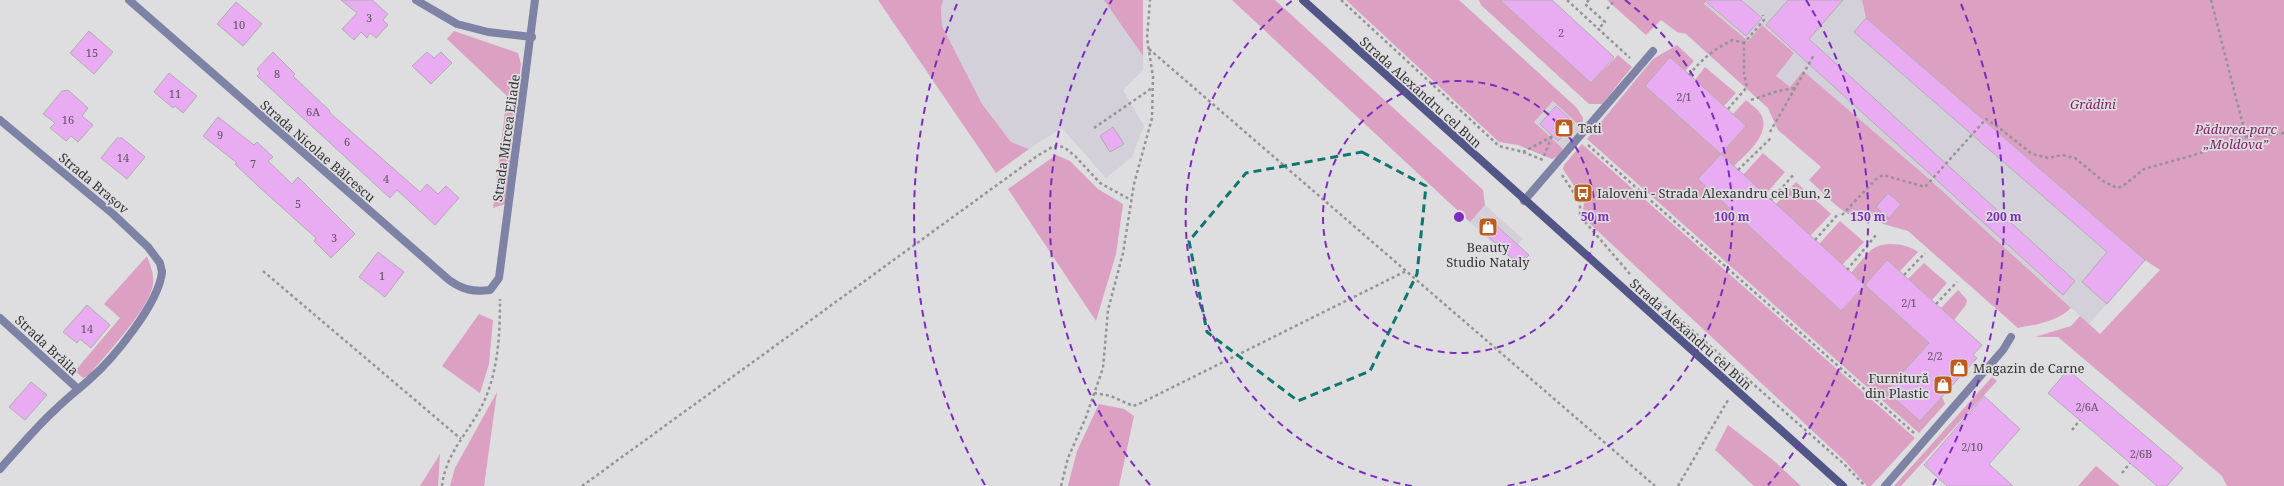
<svg xmlns="http://www.w3.org/2000/svg" width="2284" height="486" viewBox="0 0 2284 486" font-family="'Noto Serif',serif">
  <rect width="100%" height="100%" fill="#dedde0"/>
  <path fill="#d3d0da" d="M943,0h161l39,56v14l-20,20 21,36 -12,31 -26,21 -44,-50 -33,21 -18,-7 -29,-38 -32,-59 -8,-19 -1,-17z
    M1706,0h156l4,18 279,242 -56,64 -161,-146 -125,-106 -13,16 -14,-12 18,-23 -31,-28 -15,16 -45,-38z
    M1553,101l29,27 -19,21 -29,-27z
    M1485,205l38,34 -16,18 -37,-35z"/>
  <path fill="#dba0c2" d="M878,0h65l-2,9 1,17 40,78 29,38 18,7 -33,24z
    M1104,0h39v56z
    M1232,0h43l208,190 2,15 -15,17z
    M1346,0h113l118,108 6,10 -1,10 -29,-27 -19,21 29,27 -6,8 -5,2 -34,-14 -19,-3z
    M1479,0h21l91,82 27,-27 14,12 -30,37h-13l-108,-99z
    M1607,0h99l-2,4 44,37 14,-16 32,28 -18,23 14,11 13,-16 125,107 143,130c-15,14 -33,16 -53,20l-110,-97 -25,-7 -13,-10 -8,6c-20,-5 -37,-26 -53,-40l12,-13 -43,-37 -10,-22 -82,-74 -9,-2 -16,-12 -15,15z
    M1862,0h422v486h-57l-5,-10 -164,-139h-23l36,-11 9,-10 20,18 60,-64 -15,-10 -279,-242z
    M454,31l64,22 3,11 -16,140 -12,4 14,-112 -60,-57z
    M1677,45l17,16 -9,10 -15,-13 -25,28 76,68 25,-28 -13,-12 13,-14c4,4 11,8 14,13 13,20 -14,41 -26,53l-13,-12 -23,25 143,132 24,-25 -14,-13c6,-7 12,-15 19,-22 12,-11 36,-8 48,1l-18,19 -13,-11 -22,25 64,58 -42,48 33,30 22,-24 3,7 -26,29 -332,-294 66,-80z
    M1705,67l31,26 -12,13 -29,-26z
    M1582,144l333,294 -44,48h-4l-21,-24 -258,-240 -5,-8 1,-13 -21,-32 1,-4z
    M1763,153l22,19 -20,23 -22,-20z
    M1056,155l14,6 28,28 25,15 -7,50 -20,67 -88,-132z
    M1796,182l35,32 -21,22 -34,-32z
    M1840,221l24,21 -22,23 -23,-21z
    M147,256c3,9 7,17 6,27 -1,23 -49,74 -65,93l-5,2 -8,-7 45,-53 -16,-14z
    M1924,263l23,20 -15,17 -24,-21z
    M1958,290l9,10 -1,5 -12,15 -13,-12z
    M479,314l14,6 -4,44 -9,29 -38,-27z
    M1992,377l5,4 -96,105h-7z
    M497,392l-13,94h-34l5,-18z
    M1099,404l25,5 10,7 -15,70h-51l9,-35z
    M1728,425l45,35 28,26h-47l-39,-36z
    M440,454l-2,32h-18z
    M2096,466l24,20h-42z"/>
  <path fill="#e9acf2" stroke="#b0aeb0" d="M341,0h31l16,14 -5,6 5,5 -12,13 -6,-5 -3,5 -6,-6 -7,8 -12,-11 15,-16z
    M1500,0h52l62,57 -23,26z
    M1704,0h37l21,18 -16,18z
    M1788,0h55l-34,39 266,242 -12,14 -297,-270z
    M236,2l26,22 -19,22 -26,-22z
    M1866,18l279,242 -38,44 -25,-22 25,-30 -253,-220z
    M89,31l24,21 -19,22 -24,-21z
    M273,52l22,22 -2,2 37,35 -1,1 91,80 7,-8 11,10 8,-8 13,12 -24,27 -38,-35 -7,8 -133,-122 3,-3 -3,-4z
    M427,52l7,6 7,-6 11,11 -21,21 -19,-18z
    M1670,57l76,69 -25,28 -76,-68z
    M169,73l28,23 -14,17 -8,-7 -2,2 -19,-16z
    M68,90l20,18 -6,8 11,9 -15,17 -7,-6 -5,5 -16,-13 5,-5 -12,-9 19,-23z
    M1556,106l18,17 -16,18 -18,-17z
    M218,117l36,28 3,-3 16,15 -5,4 24,23 6,-7 57,57 -24,24 -17,-17 2,-3 -58,-52 -23,-22 2,-1 -34,-27z
    M1113,127l11,17 -14,8 -10,-16z
    M117,138h5l23,19 -18,22 -26,-21z
    M1721,154l144,131 -24,26 -143,-132z
    M1888,193l13,11 -12,14 -13,-11z
    M1489,219l40,36 -10,10 -39,-36z
    M378,252l26,20 -19,25 -26,-20z
    M1887,260l95,85 -9,10 4,3 -57,63 -34,-30 43,-48 -64,-58z
    M87,305l23,20 -19,23 -11,-9 -3,4 -14,-11z
    M2068,370l115,98 -16,18h-10l-109,-93z
    M31,382l16,13 -22,25 -16,-13z
    M1984,396l36,33 -31,35 24,22h-66l-23,-21z"/>
  <g fill="none" stroke-linecap="round" stroke-linejoin="round">
    <path stroke="#949395" stroke-width="2.5" stroke-dasharray="3 3" stroke-linecap="butt" d="M1341,0l158,146 24,6 20,8
      M1567,0l63,58
      M1589,0l-4,4 20,18 -7,7
      M2211,0l35,137
      M1607,9l8,-9
      M1149,49l506,437
      M1689,75c13,-16 26,-27 44,-35l11,3
      M1751,100l27,-9 17,-3
      M1728,109l19,-22 -3,-13v-31l20,-23 -1,-5
      M1094,128l58,-40
      M1770,132l44,-77
      M1588,145l326,288
      M1523,152l30,-16
      M1544,156l8,-20
      M1738,170l33,-32
      M1562,175l18,27v14l50,58
      M1771,200l24,-27
      M1842,215l34,-36 7,-4 42,12 61,-68 12,8 34,27 16,4 14,-3 13,3 28,23 14,7 6,-2 21,-17 50,-14 52,-18 38,-4
      M1815,240l24,-27
      M1847,270l29,-35
      M263,271l198,168
      M1904,275l21,-22
      M1660,302l184,162 21,22
      M1936,304l21,-22
      M1094,393l17,3 22,10 8,-3 265,-132
      M2072,430l8,-10
      M2122,473l8,-10
      M442,486c3,-29 22,-49 36,-73 20,-34 22,-76 22,-114
      M582,486l455,-330 17,-10 10,1 12,10 24,26 31,17
      M1061,486l7,-28 18,-41 17,-49 5,-58 15,-57 11,-69 18,-66 1,-41 -6,-39 3,-38
      M1678,486l50,-86"/>
    <path stroke="#7e82a5" stroke-width="8" d="M1524,201l129,-150
      M0,469c18,-20 36,-42 56,-60 11,-11 23,-20 34,-30 24,-21 69,-76 72,-107
      M1885,486l118,-136 8,-13"/>
    <path stroke="#7e82a5" stroke-width="8" d="M129,0l320,280c14,10 24,12 41,10l9,-12 36,-278
      M416,0l41,24 31,8 44,5
      M0,120l113,94 35,33 12,16 2,9
      M0,318l78,71"/>
    <path stroke="#525687" stroke-width="8" d="M1303,0l540,486"/>
  </g>
  <path fill="none" stroke="#0f766e" stroke-width="3" stroke-dasharray="8 5" stroke-linejoin="round" d="M1362,152l64,34 -9,88 -47,97 -72,30 -91,-69 -18,-91 57,-68z"/>
  <g fill="none" stroke="#7b2cbf" stroke-width="2" stroke-dasharray="7 5">
    <circle cx="1459" cy="217" r="136"/>
    <path d="M1412 486A273 273 0 0 1 1293 0M1625 0A273 273 0 0 1 1506 486"/>
    <path d="M1150 485A409 409 0 0 1 1112 0M1806 0A409 409 0 0 1 1768 485"/>
    <path d="M985 485A545 545 0 0 1 957 4M1961 4A545 545 0 0 1 1933 485"/>
  </g>
  <defs>
    <g id="shop-square" transform="scale(1)"><rect x="-9" y="-9" width="18" height="18" rx="4" fill="#be5c1f" stroke="#dedde0"/><path d="M-5-2.5h2.3a2.7 3.5 0 0 1 5.4 0H5L5.5 6h-11ZM-1.5-2.5h3a1.5 2.3 0 0 0-3 0Z" fill="#fff"/></g>
    <g id="bus-square" transform="scale(1)"><rect x="-9" y="-9" width="18" height="18" rx="4" fill="#be5c1f" stroke="#dedde0"/><path d="M-5-6H5V4H4V6H2V4H-2V6H-4V4H-5ZM-3.5-4V0h7V-4ZM-3.5 1.2v1.5H-2V1.2ZM2 1.2v1.5H3.5V1.2Z" fill="#fff"/></g>
  </defs>
  <g fill-rule="evenodd">
    <use href="#shop-square" x="1564" y="128"/>
    <use href="#bus-square" x="1583" y="193"/>
    <use href="#shop-square" x="1488" y="227"/>
    <use href="#shop-square" x="1959" y="368"/>
    <use href="#shop-square" x="1943" y="385"/>
  </g>
  <g text-anchor="middle" dominant-baseline="central" stroke-width="3.5" stroke-linejoin="round" paint-order="stroke">
    <g font-size="11" fill="#615264">
      <text x="369" y="17">3</text>
      <text x="239" y="24">10</text>
      <text x="1561" y="32">2</text>
      <text x="92" y="52">15</text>
      <text x="277" y="73">8</text>
      <text x="175" y="93">11</text>
      <text x="1684" y="96">2/1</text>
      <text x="313" y="111">6A</text>
      <text x="68" y="119">16</text>
      <text x="220" y="134">9</text>
      <text x="347" y="141">6</text>
      <text x="123" y="157">14</text>
      <text x="253" y="163">7</text>
      <text x="386" y="178">4</text>
      <text x="298" y="203">5</text>
      <text x="334" y="237">3</text>
      <text x="382" y="275">1</text>
      <text x="1909" y="302">2/1</text>
      <text x="87" y="328">14</text>
      <text x="1935" y="355">2/2</text>
      <text x="2087" y="406">2/6A</text>
      <text x="1972" y="446">2/10</text>
      <text x="2141" y="453">2/6B</text>
    </g>
    <g font-size="13" fill="#343435" stroke="#dedde0">
      <text transform="translate(1421 92) rotate(42)">Strada Alexandru cel Bun</text>
      <text transform="translate(506 138) rotate(-82)">Strada Mircea Eliade</text>
      <text transform="translate(318 151) rotate(41)">Strada Nicolae Bălcescu</text>
      <text transform="translate(94 183) rotate(40)">Strada Brașov</text>
      <text transform="translate(1691 334) rotate(42)">Strada Alexandru cel Bun</text>
      <text transform="translate(47 345) rotate(43)">Strada Brăila</text>
    </g>
    <g font-size="13" font-style="italic" fill="#7e1f60" stroke="#dedde0">
      <text x="2093" y="104">Grădini</text>
      <text x="2236" y="129">Pădurea-parc<tspan x="2236" dy="15">„Moldova”</tspan></text>
    </g>
    <g font-size="13" fill="#343435" stroke="#dedde0" text-anchor="start">
      <text x="1578" y="128">Tati</text>
      <text x="1597" y="193">Ialoveni - Strada Alexandru cel Bun, 2</text>
      <text x="1488" y="247" text-anchor="middle">Beauty<tspan x="1488" dy="15">Studio Nataly</tspan></text>
      <text x="1973" y="368">Magazin de Carne</text>
      <text x="1929" y="378" text-anchor="end">Furnitură<tspan x="1929" dy="15">din Plastic</tspan></text>
    </g>
  </g>
  <circle cx="1459" cy="217" r="6" fill="#7b2cbf" stroke="#dedde0" stroke-width="2"/>
  <g font-size="12" text-anchor="middle" font-weight="bold" fill="#7b2cbf" stroke="#dedde0" stroke-width="3.5" stroke-linejoin="round" paint-order="stroke">
    <text x="1595" y="221">50 m</text>
    <text x="1732" y="221">100 m</text>
    <text x="1868" y="221">150 m</text>
    <text x="2004" y="221">200 m</text>
  </g>
</svg>
